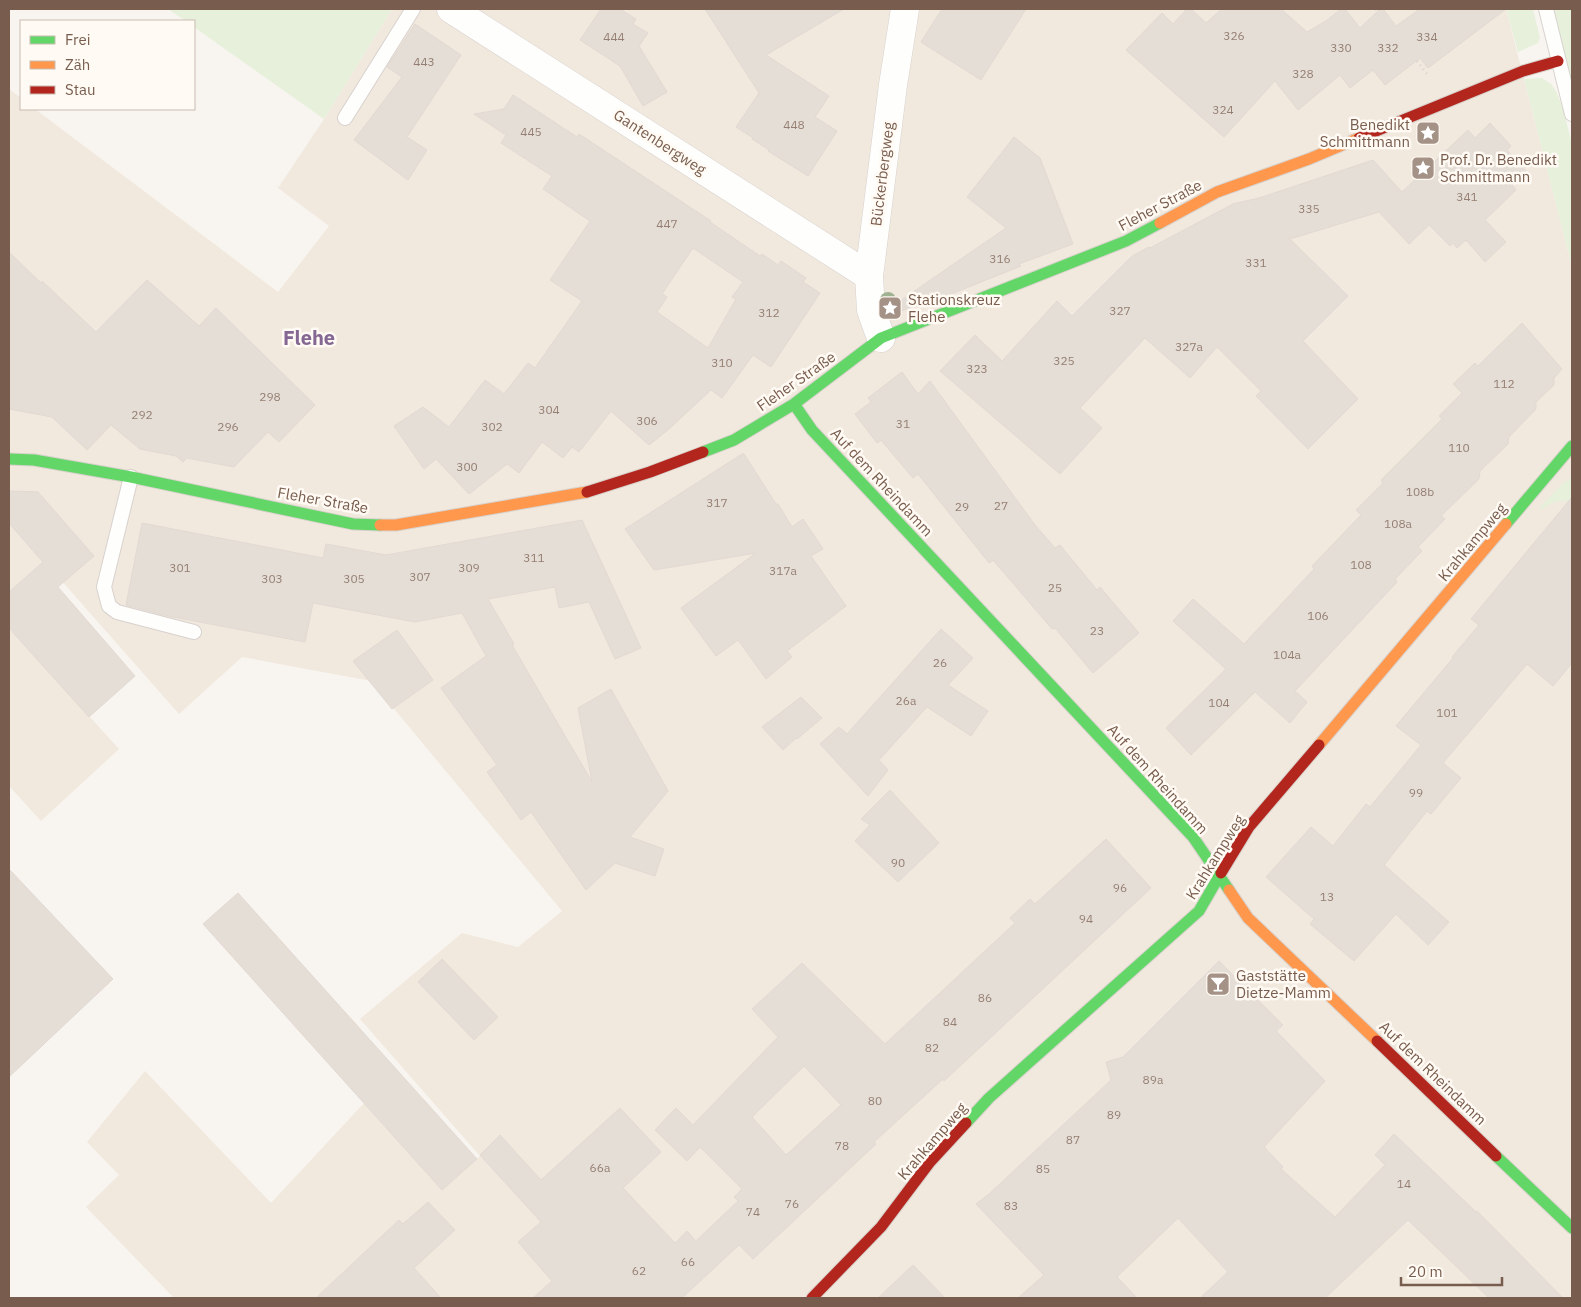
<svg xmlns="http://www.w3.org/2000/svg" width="1581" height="1307" viewBox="0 0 1581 1307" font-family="'IBM Plex Sans',sans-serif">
  <rect width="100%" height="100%" fill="#f8f5f0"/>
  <path fill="#f1e8de" d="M392,9h1114l66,258v1031h-1398l-88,-91 33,-32 -32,-33 58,-71 126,132 93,-100 78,87 38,-34 -120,-137 102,-86 56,14 44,-36 -191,-230 -129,-24 -63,57 -134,-152 -36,30v-503l12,9v11h14l243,183 51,-66 -51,-38 46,-69z
    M9,628l110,121 -78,72 -32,-35z"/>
  <path fill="#e6f0db" d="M168,9h224l-68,110 -130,-92v-6h-8z
    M1506,9h27l7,29 -2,5 -20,9z
    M1553,9h19v81z
    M1542,78l9,6 5,7 7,17 9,37v122l-48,-188z
    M1572,478v22l-18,2 -12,7 -3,-1 24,-25z"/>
  <path fill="#e5ded7" stroke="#e2d9d2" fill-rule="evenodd" d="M601,9h19l16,10 -3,5 15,9 -9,13 28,46 -24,14 -23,-40 -40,-26z
    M705,9h139l-78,46 63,41 -14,21 22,14 -29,45 -40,-25 1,-1 -17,-11 1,-1 -17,-11 23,-34z
    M942,9h84l-45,71 -60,-38z
    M1187,9h4l15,14 16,-14h59l26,23 19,-11 15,-12h4l15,19 20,-19h3l13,17 24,-17h86l-78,59 -8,-10 -35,27 -12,-15 -23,18 -10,-13 -42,35 -23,-29 -51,56 -98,-87 36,-37 11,11z
    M415,24l46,31 -54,82 20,13 -19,30 -54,-40 48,-63 -15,-10z
    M513,95l64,42 2,-3 132,87 -1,1 50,34 2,-2 16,11 3,-4 25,17 -3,4 17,11 -49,74 -18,-12 -31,43 -11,-8 -42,39 -20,16 -38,-34 -32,41 -7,-5 -9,11 -21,-16 -23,31 -12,-9 -38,30 -33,-35 -12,10 -30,-43 29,-19 26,20 36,-47 19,14 24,-31 7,5 47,-67 -32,-21 40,-59 -47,-32 9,-13 -51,-33 5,-8 -32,-21 30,-5zM693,248l50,34 -11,15 4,2 -28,49 -51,-36 10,-15 -5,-3z
    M1490,123l21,23 -4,4 19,21 -14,14 4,5 -31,30 21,22 -21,20 -19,-22 -9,8 -4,-5 -3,3 -21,-21 -20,19 -30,-32 -89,27 58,57 -45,45 55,58 -50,50 -52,-53 5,-5 -44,-44 -27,31 -45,-40 -65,70 22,20 -42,46 -120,-103 35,-36 27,26 55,-60 15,15 60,-60 17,-9 1,1 83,-44 26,-6 114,-38 29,32 66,-62 7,8z
    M1014,137l26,21 33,86 -54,20 2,2 -65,26 -55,19 -4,-8 109,-75 -39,-31z
    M9,252l32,31 1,-2 54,51 51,-52 52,46 17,-18 99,97 -36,37 -11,-10 -34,35 -47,-9 -4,4 -7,-6 -36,-7 -29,-24 -24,25 -35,-33 -43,-8z
    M1522,323l40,46 -8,9v7l-18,17v7l-27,28 -1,7 -28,27 -1,8 -38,37 4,3 -27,28 4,4 -27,28 2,3 -102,109 12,11 -17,21 -35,-31 -64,63 -25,-27 60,-59 -53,-48 20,-22 51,45 70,-75 -2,-3 49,-51 -5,-5 27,-27 -2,-3 61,-61 -3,-3 23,-23 -9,-9 22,-21 3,3z
    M902,372l16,22 12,-13 105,144 20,23 5,-3 37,45 3,-3 39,46 -46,40 -38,-45 -3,1 -59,-69 -4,3 -71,-89 -5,4 -32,-38 -4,3 -22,-29 16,-12 -3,-4z
    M742,454h2l32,50h2l14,23 11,-8 20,30 -12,7 35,50 -59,45 5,6 -26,22 -28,-39 -22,16 -35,-48 75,-55 -102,17 -29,-41z
    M9,491l29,1 56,64 -36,31 77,89 -46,41 -80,-89v-36l34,-30 -34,-39z
    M1572,497v166l-19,23 -26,-22 -84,99 18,15 -30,36 -4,-3 -43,54 65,57 -21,23 -32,-31 -42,47 -44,-37 4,-5 -48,-42 45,-50 22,19 33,-42 4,3 51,-62 -25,-19 57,-68 -1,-1 27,-32 -8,-6z
    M582,520l59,128 -26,11 -26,-57 -30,6 -4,-21 -67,12 26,45 -2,1 80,137 -14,-74 33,-19 57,102 -38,46 34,12 -9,27 -40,-13 -29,27 -55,-78 -10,8 -34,-48 10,-7 -56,-77 45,-32 -24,-43 -47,9 -102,-19 -8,39 -137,-26 -42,-11 16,-82 181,35 3,-14 60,11z
    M941,629l32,29 -25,27 40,26 -17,25 -44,-29 -48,53 9,10 -20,26 -48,-52 19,-17 8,7z
    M397,630l36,50 -41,29 -39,-48z
    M801,697l21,21 -25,21 -1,-1 -13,12 -21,-23z
    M890,790l49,53 -41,39 -43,-41 15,-16 -9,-6z
    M1106,839l45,49 -207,193 -1,-2 -69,63 2,2 -123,115 -14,-14 -57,53h-149l19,-17 -34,-39 23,-20 -61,-67 20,-20 41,45 79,-72 41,44 -38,36 52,55 12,-12 9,10 42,-40 -4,-4 8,-8 -42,-42 -13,14 -32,-31 21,-22 17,17 85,-88 -26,-28 50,-46 83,81 130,-121 -5,-5 20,-19 5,5zM804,1066l37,39 -55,50 -34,-38z
    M9,869l104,110 -104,98z
    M238,893l239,266 -35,31 -239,-266z
    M442,959l56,58 -24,23 -56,-58z
    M1219,961l64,64 -7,6 49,50 -61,66 19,20 -2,2 54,48 50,-52 -10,-10 19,-21 82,78 1,-1 86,87h-74l-81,-78 -83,78h-125l28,-26 -50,-54 -61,59 20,21h-119l26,-23 -68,-71 13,-10 122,-114 -5,-18 17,-5z
    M428,1202l27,28 -41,38 27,30h-125l83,-78 4,4z
    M913,1265l32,33h-67z"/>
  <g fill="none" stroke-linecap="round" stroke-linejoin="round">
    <g stroke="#d8d2ce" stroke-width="16">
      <path id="lane" d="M1546,9l26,105
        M345,118l68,-109
        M131,477l-27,110 5,19 8,6 77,20"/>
    </g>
    <g stroke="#d8d2ce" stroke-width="29">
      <path id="street" d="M451,9l418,267
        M881,338l-10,-28 -2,-34 24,-191 12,-76"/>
    </g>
    <g stroke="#d8d2cc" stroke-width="13">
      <path id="fast" d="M794,404l18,26 381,407 36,53
        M703,452l31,-12 60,-36 87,-66 245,-97 34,-18
        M9,459l25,1 97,17 222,47 27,1
        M1506,524l66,-78
        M966,1123l23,-25 210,-187 22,-38
        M1496,1156l76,72"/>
    </g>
    <g stroke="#d8d2cc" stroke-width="13">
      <path id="slow" d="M1160,223l57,-31 92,-33 50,-21
        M380,525h16l191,-33
        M1319,745l187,-221
        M1229,890l19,28 129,123"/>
    </g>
    <g stroke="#d8d2cc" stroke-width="13">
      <path id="jam" d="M1359,138l164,-67 35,-10
        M587,492l63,-20 53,-20
        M1221,873l28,-46 70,-82
        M1377,1041l119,115
        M812,1298l69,-71 49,-65 36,-39"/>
    </g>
    <path stroke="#dbd5d0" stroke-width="3" stroke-dasharray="1 4" stroke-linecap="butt" d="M1376,9l2,2
      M1417,61l10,13"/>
    <use href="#lane" stroke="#fefefd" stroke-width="14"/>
    <use href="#street" stroke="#fefefd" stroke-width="28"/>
    <use href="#fast" stroke="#63d668" stroke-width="11"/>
    <use href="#slow" stroke="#ff974d" stroke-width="11"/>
    <use href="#jam" stroke="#b3261e" stroke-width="11"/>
  </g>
  <circle fill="#9fb392" cx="888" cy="300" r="8"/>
  <defs>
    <g id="sight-square" transform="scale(1.25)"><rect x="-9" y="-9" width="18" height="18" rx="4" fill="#a59287" stroke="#fffaf3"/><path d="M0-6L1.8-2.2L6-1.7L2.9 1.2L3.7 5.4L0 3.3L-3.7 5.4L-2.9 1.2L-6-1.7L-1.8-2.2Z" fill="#fff"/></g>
    <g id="bar-square" transform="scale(1.25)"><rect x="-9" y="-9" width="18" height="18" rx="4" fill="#a59287" stroke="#fffaf3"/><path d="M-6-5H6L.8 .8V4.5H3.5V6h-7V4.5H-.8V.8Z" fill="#fff"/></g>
  </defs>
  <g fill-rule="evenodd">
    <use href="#sight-square" x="1428" y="133"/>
    <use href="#sight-square" x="1423" y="168"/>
    <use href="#sight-square" x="890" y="308"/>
    <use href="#bar-square" x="1218" y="984"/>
  </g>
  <g text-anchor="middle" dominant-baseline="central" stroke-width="5" stroke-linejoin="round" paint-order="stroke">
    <g font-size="12" fill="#957f72">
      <text x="1234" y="35">326</text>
      <text x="614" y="36">444</text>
      <text x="1427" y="36">334</text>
      <text x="1341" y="47">330</text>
      <text x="1388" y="47">332</text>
      <text x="424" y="61">443</text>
      <text x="1303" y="73">328</text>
      <text x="1223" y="109">324</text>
      <text x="794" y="124">448</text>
      <text x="531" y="131">445</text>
      <text x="1467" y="196">341</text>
      <text x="1309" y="208">335</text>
      <text x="667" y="223">447</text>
      <text x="1000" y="258">316</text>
      <text x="1256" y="262">331</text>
      <text x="1120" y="310">327</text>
      <text x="769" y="312">312</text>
      <text x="1189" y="346">327a</text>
      <text x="1064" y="360">325</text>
      <text x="722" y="362">310</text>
      <text x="977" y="368">323</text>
      <text x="1504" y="383">112</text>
      <text x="270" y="396">298</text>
      <text x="549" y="409">304</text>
      <text x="142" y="414">292</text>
      <text x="647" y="420">306</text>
      <text x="903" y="423">31</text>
      <text x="228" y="426">296</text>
      <text x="492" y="426">302</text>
      <text x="1459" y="447">110</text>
      <text x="467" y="466">300</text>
      <text x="1420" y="491">108b</text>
      <text x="717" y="502">317</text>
      <text x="1001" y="505">27</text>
      <text x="962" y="506">29</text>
      <text x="1398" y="523">108a</text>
      <text x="534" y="557">311</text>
      <text x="1361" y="564">108</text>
      <text x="180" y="567">301</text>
      <text x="469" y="567">309</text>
      <text x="783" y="570">317a</text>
      <text x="420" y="576">307</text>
      <text x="272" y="578">303</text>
      <text x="354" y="578">305</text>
      <text x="1055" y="587">25</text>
      <text x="1318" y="615">106</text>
      <text x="1097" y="630">23</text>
      <text x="1287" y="654">104a</text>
      <text x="940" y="662">26</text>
      <text x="906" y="700">26a</text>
      <text x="1219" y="702">104</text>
      <text x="1447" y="712">101</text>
      <text x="1416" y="792">99</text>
      <text x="898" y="862">90</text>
      <text x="1120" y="887">96</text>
      <text x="1327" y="896">13</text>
      <text x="1086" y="918">94</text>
      <text x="985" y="997">86</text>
      <text x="950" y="1021">84</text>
      <text x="932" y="1047">82</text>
      <text x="1153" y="1079">89a</text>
      <text x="875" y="1100">80</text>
      <text x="1114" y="1114">89</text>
      <text x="1073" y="1139">87</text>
      <text x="842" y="1145">78</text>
      <text x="600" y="1167">66a</text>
      <text x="1043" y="1168">85</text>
      <text x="1404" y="1183">14</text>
      <text x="792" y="1203">76</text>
      <text x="1011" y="1205">83</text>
      <text x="753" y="1211">74</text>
      <text x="688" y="1261">66</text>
      <text x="639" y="1270">62</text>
    </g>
    <g font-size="15" fill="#785d4e" stroke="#fffaf3" text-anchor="start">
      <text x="1410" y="124" text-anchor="end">Benedikt<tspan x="1410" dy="17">Schmittmann</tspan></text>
      <text x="1440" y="159">Prof. Dr. Benedikt<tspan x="1440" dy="17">Schmittmann</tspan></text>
      <text x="908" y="299">Stationskreuz<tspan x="908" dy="17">Flehe</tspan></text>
      <text x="1236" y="975">Gaststätte<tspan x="1236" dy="17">Dietze-Mamm</tspan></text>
    </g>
    <g font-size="15" fill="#785d4e" stroke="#fffaf3">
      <text transform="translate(660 142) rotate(33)">Gantenbergweg</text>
      <text transform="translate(882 174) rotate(-83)">Bückerbergweg</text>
      <text transform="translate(1160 205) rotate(-28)">Fleher Straße</text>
      <text transform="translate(796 381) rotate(-35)">Fleher Straße</text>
      <text transform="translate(882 482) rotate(47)">Auf dem Rheindamm</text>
      <text transform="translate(323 500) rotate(10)">Fleher Straße</text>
      <text transform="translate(1472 542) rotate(-50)">Krahkampweg</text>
      <text transform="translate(1158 779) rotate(48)">Auf dem Rheindamm</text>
      <text transform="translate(1215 857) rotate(-58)">Krahkampweg</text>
      <text transform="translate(1433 1073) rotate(44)">Auf dem Rheindamm</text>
      <text transform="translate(932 1141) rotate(-49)">Krahkampweg</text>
    </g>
    <g font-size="20" font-weight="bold" fill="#846793" stroke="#fffaf3">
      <text x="309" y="337">Flehe</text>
    </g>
  </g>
  <rect width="1581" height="1307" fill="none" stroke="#785d4e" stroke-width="20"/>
  <rect x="20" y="20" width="175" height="90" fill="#fffaf3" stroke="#c9bbb1"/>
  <rect x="30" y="36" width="25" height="8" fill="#63d668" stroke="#c9bbb1"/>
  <text x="65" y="45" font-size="15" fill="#785d4e">Frei</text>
  <rect x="30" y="61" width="25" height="8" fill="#ff974d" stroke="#c9bbb1"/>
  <text x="65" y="70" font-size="15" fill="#785d4e">Zäh</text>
  <rect x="30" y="86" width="25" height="8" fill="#b3261e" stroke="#c9bbb1"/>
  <text x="65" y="95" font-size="15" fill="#785d4e">Stau</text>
  <path d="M1401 1277v8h101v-8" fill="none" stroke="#785d4e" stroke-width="2.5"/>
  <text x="1408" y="1277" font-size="15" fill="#785d4e" stroke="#fffaf3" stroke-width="4" paint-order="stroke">20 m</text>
</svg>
